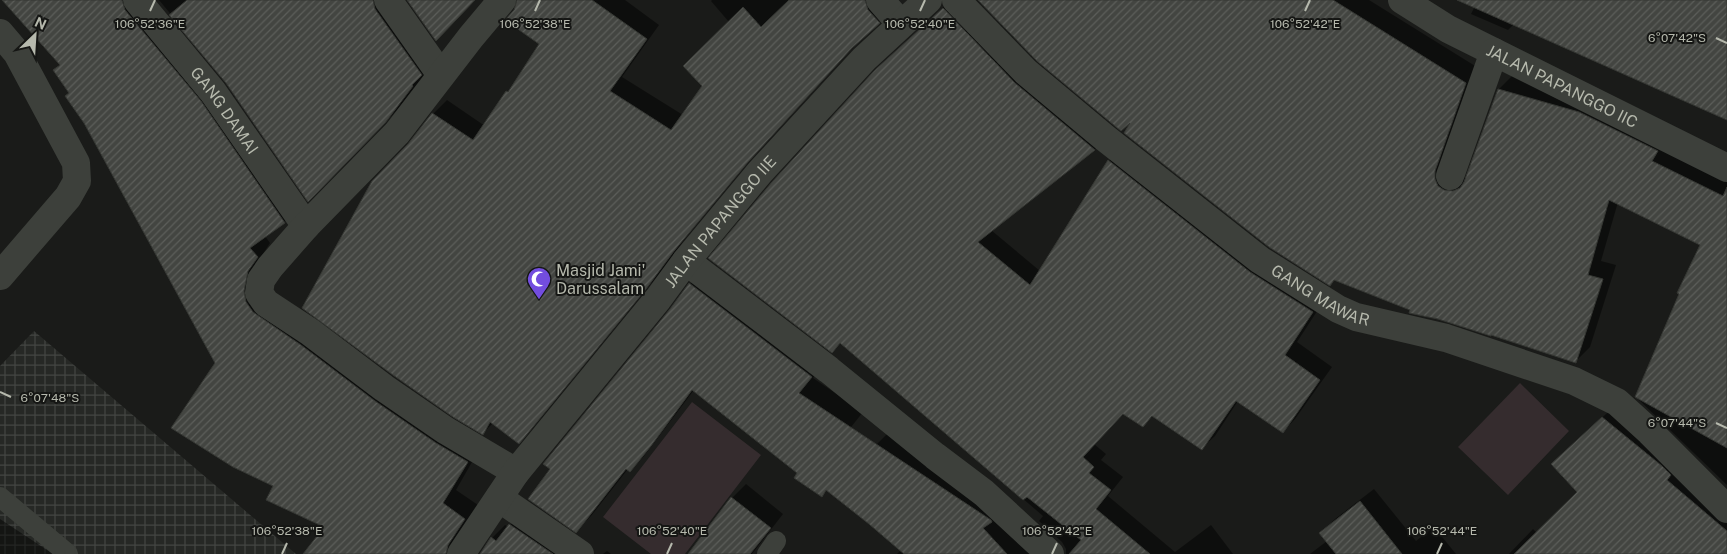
<svg xmlns="http://www.w3.org/2000/svg" width="1727" height="554" viewBox="0 0 1727 554" font-family="'Public Sans',sans-serif">
  <defs>
    <pattern id="industrial-grid" width="8" height="8" patternUnits="userSpaceOnUse" patternTransform="scale(1.25)"><rect width="8" height="8" fill="#262825"/><path d="M0 4h8M4 0v8" fill="none" stroke="#434542"/></pattern>
    <pattern id="building-hatch" width="6" height="6" patternUnits="userSpaceOnUse" patternTransform="scale(1.25)"><rect width="6" height="6" fill="#434541"/><path d="M-1 1l2-2M0 6l6-6M5 7l2-2" fill="none" stroke="#5c5e5a"/></pattern>
  </defs>
  <rect width="100%" height="100%" fill="#1a1b19"/>
  <path fill="url(#industrial-grid)" d="M34,331l262,223h-296v-188z"/>
  <path fill="#352c2e" d="M1520,383l49,48 -61,64 -50,-48z
    M692,402l69,53 -76,99h-34l-48,-37z"/>
  <path fill="#0007" d="M4,0h137l157,209 -14,13 -19,14 5,7 -9,14 -2,31 221,160 -24,42 22,15 -11,49h-163l22,-27 -52,-41 -58,-123 -146,-271 -16,-22 6,-6z
    M159,0h233l34,72 -27,36 -91,92 -81,-118z
    M518,0h107l34,25 -37,52 61,38 21,-29 25,-64 -18,-21 1,-1h172l8,9 -33,32 -98,106 -74,89 -28,38 -127,155 -14,14 -25,-20 -10,10 -74,-288 24,-31 14,-14 38,26 56,-82 -22,-40z
    M950,0l157,137 -12,12 -104,81 49,41 69,-110 12,-13 204,151 -28,43 35,25 -37,52 -12,13 -45,-31 -23,35 -13,12 -48,-33 -11,11 -19,-14 -30,32 12,10 -5,6 22,17 -15,19 67,56 36,-27 22,29h-167v-5l-4,-7 -23,-21 4,-5 -202,-174 -9,9 109,-341z
    M980,0h389l111,69 -21,108 8,1 32,-89 14,-14 214,102v308l-91,-88 65,-152 -83,-43 -17,59 15,4 -26,82 -14,14 -164,-52 -277,-190z
    M1478,0h249v119l-213,-95 -6,6 -37,-16z
    M705,269l121,93 -13,16 50,34 -42,53 -127,-75 -50,66 -14,15 -2,-2 -37,47 -15,15 95,-221 19,-26z
    M1619,402l108,101v51h-218l24,-25 4,4 41,-41 -11,-42z
    M889,432l164,122h-156l4,-4 -25,-105z
    M746,484l37,30 -31,40h-63l43,-56z
    M1374,489l42,52 18,-14 22,27h-146l17,-13 -6,-8 14,-14z
    M524,511l61,43h-104l11,-16 13,-13 3,2z
    M0,519l53,35h-53z
    M607,551l4,3h-8z"/>
  <path fill="url(#building-hatch)" stroke="#353733" d="M2,0h120l3,10 76,91 84,122 -35,25 8,9 -10,14 -4,20 2,11 7,10 48,33 74,56 61,42 32,19 -25,41 22,16 -17,26 -2,9h-143l21,-27 -58,-27 7,-14 -40,-19 -62,-39 44,-65 -131,-240 -19,-27 4,-3 -16,-23 7,-5z
    M187,0h186l2,9 47,66 -10,10 1,1 -28,37 -77,79 -82,-119 -57,-68z
    M407,0h68l-39,41z
    M517,0h75l55,39 -37,52 61,39 31,-44 -19,-20 60,-59 18,20 28,-27h76l3,10 12,13 -28,25 -104,114 -74,89 -28,38 -127,155 -29,-22 -7,13 -30,-18 -60,-42 -91,-67 70,-127 36,-37 24,-31 41,27 33,-49 2,1 31,-48 -34,-24 9,-10z
    M978,0h355l133,83 -31,88v8l3,7 6,4 9,1 7,-3 4,-6 34,-93 81,23 79,39 -6,10 71,35 4,-9v261l-92,-51 44,-103 -2,-1 23,-48 -91,-45 -21,75 15,4 -27,84 -85,-28v1l-53,-17 -29,-6 1,-3 -76,-30 -4,6 -61,-39 -145,-114 6,-10 -9,8 -84,-70z
    M1457,0h270v120z
    M943,8l72,75 80,67 -117,92 52,43 78,-125 142,112 63,40 -28,43 35,25 -37,53 -47,-32 -34,49 -50,-34 -9,11 -20,-13 -40,43 11,10 -5,6 22,17 -15,19 54,45h-81l12,-14 -54,-43 -4,3 -183,-157 -8,10 -124,-95 64,-76 103,-112z
    M689,283l123,94 -13,16 192,127 1,2 -9,6 24,26h-103l-35,-30 -43,-34 -4,7 -28,-19 3,-5 -105,-83 -41,56 -21,26 -4,-3 -50,64 -48,-34 22,-30 -7,-5 127,-155z
    M1602,417l60,49 9,9 -4,5 60,51v23h-213l63,-62 -26,-28z
    M731,497l40,31 -21,26h-62z
    M1360,501l42,53h-66l-17,-21z
    M509,524l44,30h-73l11,-17 5,4z"/>
  <g fill="none" stroke-linecap="round" stroke-linejoin="round">
    <path stroke="#3d403b" stroke-width="20" d="M0,497l68,57
      M767,554l9,-13"/>
    <g stroke="#3d403b" stroke-width="28">
      <path id="s1" d="M137,0l76,92 93,134"/>
      <path d="M388,0l53,75"/>
      <path d="M502,0l-31,37 -74,96 -91,93 -36,41 -9,13 -2,13 7,10 44,29 74,56 61,42 71,42"/>
      <path d="M880,0l21,24"/>
      <path id="s2" d="M956,0l70,72 79,66 155,122 78,49 18,8 90,21 128,43 43,21 33,30 77,77"/>
      <path id="s3" d="M1402,0l46,29 279,139"/>
      <path d="M0,33l17,20 59,110 1,18 -9,16 -68,79"/>
      <path d="M1450,176l44,-124"/>
      <path d="M686,261l143,109 106,86 49,37 66,61"/>
      <path d="M499,498l81,56"/>
      <path id="s4" d="M461,554l55,-82 142,-173 28,-38 74,-89 104,-113 64,-59"/>
    </g>
  </g>
  <path fill="none" stroke="#b6b9ad" stroke-width="2" d="M150,11l5,-11M535,11l5,-11M920,11l5,-11M1305,11l5,-11M1716,38l11,5M0,392l11,5M1716,423l11,5M282,554l5,-11M667,554l5,-11M1052,554l5,-11M1437,554l5,-11"/>
  <defs>
    <g id="mosque-pin" transform="scale(1.25)"><path d="M0 17L-7.5 6A9.5 9.5 0 1 1 7.5 6Z" fill="#734ddf" stroke="#151614"/><path d="M3.5-4.9A6 6 0 1 0 3.5 4.9A5 5 0 1 1 3.5-4.9Z" fill="#fff"/></g>
  </defs>
  <g fill-rule="evenodd">
    <use href="#mosque-pin" x="539" y="279"/>
  </g>
  <g text-anchor="middle" dominant-baseline="central" stroke-width="4" stroke-linejoin="round" paint-order="stroke">
    <g font-size="16" fill="#b6b9ad" stroke="#151614">
      <text stroke="none"><textPath href="#s3" startOffset="182">JALAN PAPANGGO IIC</textPath></text>
      <text stroke="none"><textPath href="#s1" startOffset="141">GANG DAMAI</textPath></text>
      <text stroke="none"><textPath href="#s4" startOffset="422">JALAN PAPANGGO IIE</textPath></text>
      <text stroke="none"><textPath href="#s2" startOffset="471">GANG MAWAR</textPath></text>
    </g>
    <g font-size="16" fill="#b6b9ad" stroke="#151614" text-anchor="start">
      <text x="556" y="270">Masjid Jami'<tspan x="556" dy="18">Darussalam</tspan></text>
    </g>
  </g>
  <g font-size="12" text-anchor="middle" fill="#b6b9ad" stroke="#151614" stroke-width="4" stroke-linejoin="round" paint-order="stroke">
    <text x="150" y="28">106°52'36"E</text>
    <text x="535" y="28">106°52'38"E</text>
    <text x="920" y="28">106°52'40"E</text>
    <text x="1305" y="28">106°52'42"E</text>
    <text x="1677" y="42">6°07'42"S</text>
    <text x="50" y="402">6°07'48"S</text>
    <text x="1677" y="427">6°07'44"S</text>
    <text x="287" y="535">106°52'38"E</text>
    <text x="672" y="535">106°52'40"E</text>
    <text x="1057" y="535">106°52'42"E</text>
    <text x="1442" y="535">106°52'44"E</text>
  </g>
  <g transform="translate(35 35) rotate(25)" stroke="#151614" stroke-width="4" paint-order="stroke">
  <path d="M0-4L9 19L0 12L-9 19Z" fill="#b6b9ad"/>
  <text y="-8" font-size="14" font-weight="bold" text-anchor="middle" fill="#b6b9ad">N</text>
  </g>
</svg>
